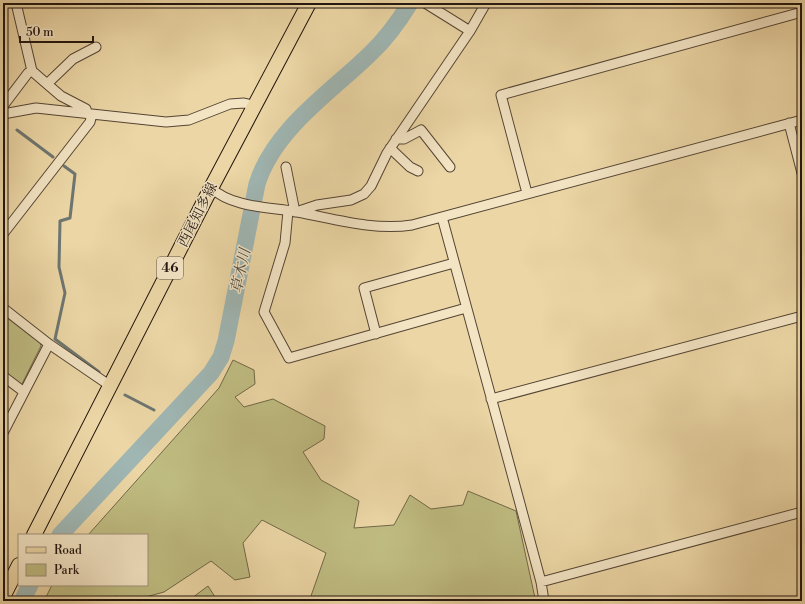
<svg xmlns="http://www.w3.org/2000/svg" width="805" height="604" viewBox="0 0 805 604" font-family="'Libre Bodoni','Noto Serif JP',serif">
  <rect width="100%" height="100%" fill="#ecd6a5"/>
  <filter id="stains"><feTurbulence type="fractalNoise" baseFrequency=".005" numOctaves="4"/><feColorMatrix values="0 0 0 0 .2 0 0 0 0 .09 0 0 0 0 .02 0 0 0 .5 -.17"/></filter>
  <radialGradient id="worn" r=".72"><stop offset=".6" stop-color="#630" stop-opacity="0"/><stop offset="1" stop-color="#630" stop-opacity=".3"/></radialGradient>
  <path fill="#bfbc81" stroke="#706848" d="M3,314l37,28 1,4 -20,40 -18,-13z
    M233,360l21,10 1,14 -20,13 9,10 29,-8 52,27 -1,13 -21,13 18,28 38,21 -5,27 40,-3 16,-30 21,14 32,-4 5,-14 48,20 19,87 -5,3h-223l4,-5 15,-43 -64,-33 -19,23 7,34 -15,3 -24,-19 -47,31 -33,9h-5l-10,-5 -8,5h-64l8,-16h95v-50h-59l131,-147z
    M208,586l9,14 -29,1z"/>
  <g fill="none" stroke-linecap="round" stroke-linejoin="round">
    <path stroke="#6d7671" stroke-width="3" d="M17,130l36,27
      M64,166l11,8 -5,44 -10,3 -1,46 6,26 -10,46 44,33
      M125,395l29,15"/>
    <path stroke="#9fb6b3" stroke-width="17" d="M60,535l151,-162 10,-16 5,-16 31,-157c17,-55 74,-92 113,-130 16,-15 29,-33 40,-51
      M22,601l8,-16"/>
    <g stroke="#544534" stroke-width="11">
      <path id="minor" d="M16,3l16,68 15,13 26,-25 23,-12
        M425,3l45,28
        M47,84l14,12 25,13 1,3
        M3,106l25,-33 4,-2
        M3,114l33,-6 130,14 23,-2 41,-16 14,-1 12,3
        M789,123l13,50
        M396,139h8l17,-9 29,37
        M390,148l20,19 8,4
        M286,167l9,45
        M211,188c22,20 59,19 86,24 38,7 77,19 115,13l390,-105
        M527,193l-26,-98 301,-83
        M288,211l-3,32 -21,69 25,46 177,-50
        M296,212l21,-7 34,-5 13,-6 7,-8 16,-33 83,-122 16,-28
        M442,217l77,283 22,82 3,19
        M3,234l87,-112 2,-8
        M3,308l46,36 60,41
        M376,334l-12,-46 90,-25
        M3,376l21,16
        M491,399l311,-83
        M3,433l46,-89
        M541,582l261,-70"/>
    </g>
    <g stroke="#22150f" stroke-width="16">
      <path id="primary" d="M34,535l177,-347 98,-185
        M3,597l16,-32"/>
    </g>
    <use href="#minor" stroke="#f3e4c4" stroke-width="9"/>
    <use href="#primary" stroke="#ecd6a5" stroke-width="14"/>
  </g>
  <g text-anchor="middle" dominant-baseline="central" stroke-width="3" stroke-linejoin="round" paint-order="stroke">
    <rect fill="#f3e4c4" stroke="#615345" stroke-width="1" x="157" y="257" width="26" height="22" rx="3"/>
    <g font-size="13" font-weight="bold" fill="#22150f">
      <text x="170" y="268">46</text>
    </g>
    <g font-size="14" fill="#22150f" stroke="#f3e4c4">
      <text transform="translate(198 215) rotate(-63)">西尾知多線</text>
    </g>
    <g font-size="15" font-style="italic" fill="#4e4d48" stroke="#f3e4c4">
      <text transform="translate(241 271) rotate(-78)">草木川</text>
    </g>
  </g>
  <rect width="805" height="604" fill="none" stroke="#ecd6a5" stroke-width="16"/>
  <rect x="4" y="4" width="797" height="596" fill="none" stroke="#22150f" stroke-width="2"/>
  <rect x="8" y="8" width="789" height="588" fill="none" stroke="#22150f"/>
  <rect x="18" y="534" width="130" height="52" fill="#f3e4c4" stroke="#9f917c"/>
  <rect x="26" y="547" width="20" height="6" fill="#ecd6a5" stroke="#9f917c"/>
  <text x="54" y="554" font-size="12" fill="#22150f">Road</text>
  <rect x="26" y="564" width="20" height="12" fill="#bfbc81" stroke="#9f917c"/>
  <text x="54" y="574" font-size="12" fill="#22150f">Park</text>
  <path d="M20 36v6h73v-6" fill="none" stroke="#22150f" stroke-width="2"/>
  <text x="26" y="36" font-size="12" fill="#22150f" stroke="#f3e4c4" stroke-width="3" paint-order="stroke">50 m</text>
  <rect width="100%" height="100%" filter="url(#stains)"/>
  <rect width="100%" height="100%" fill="url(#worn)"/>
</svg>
